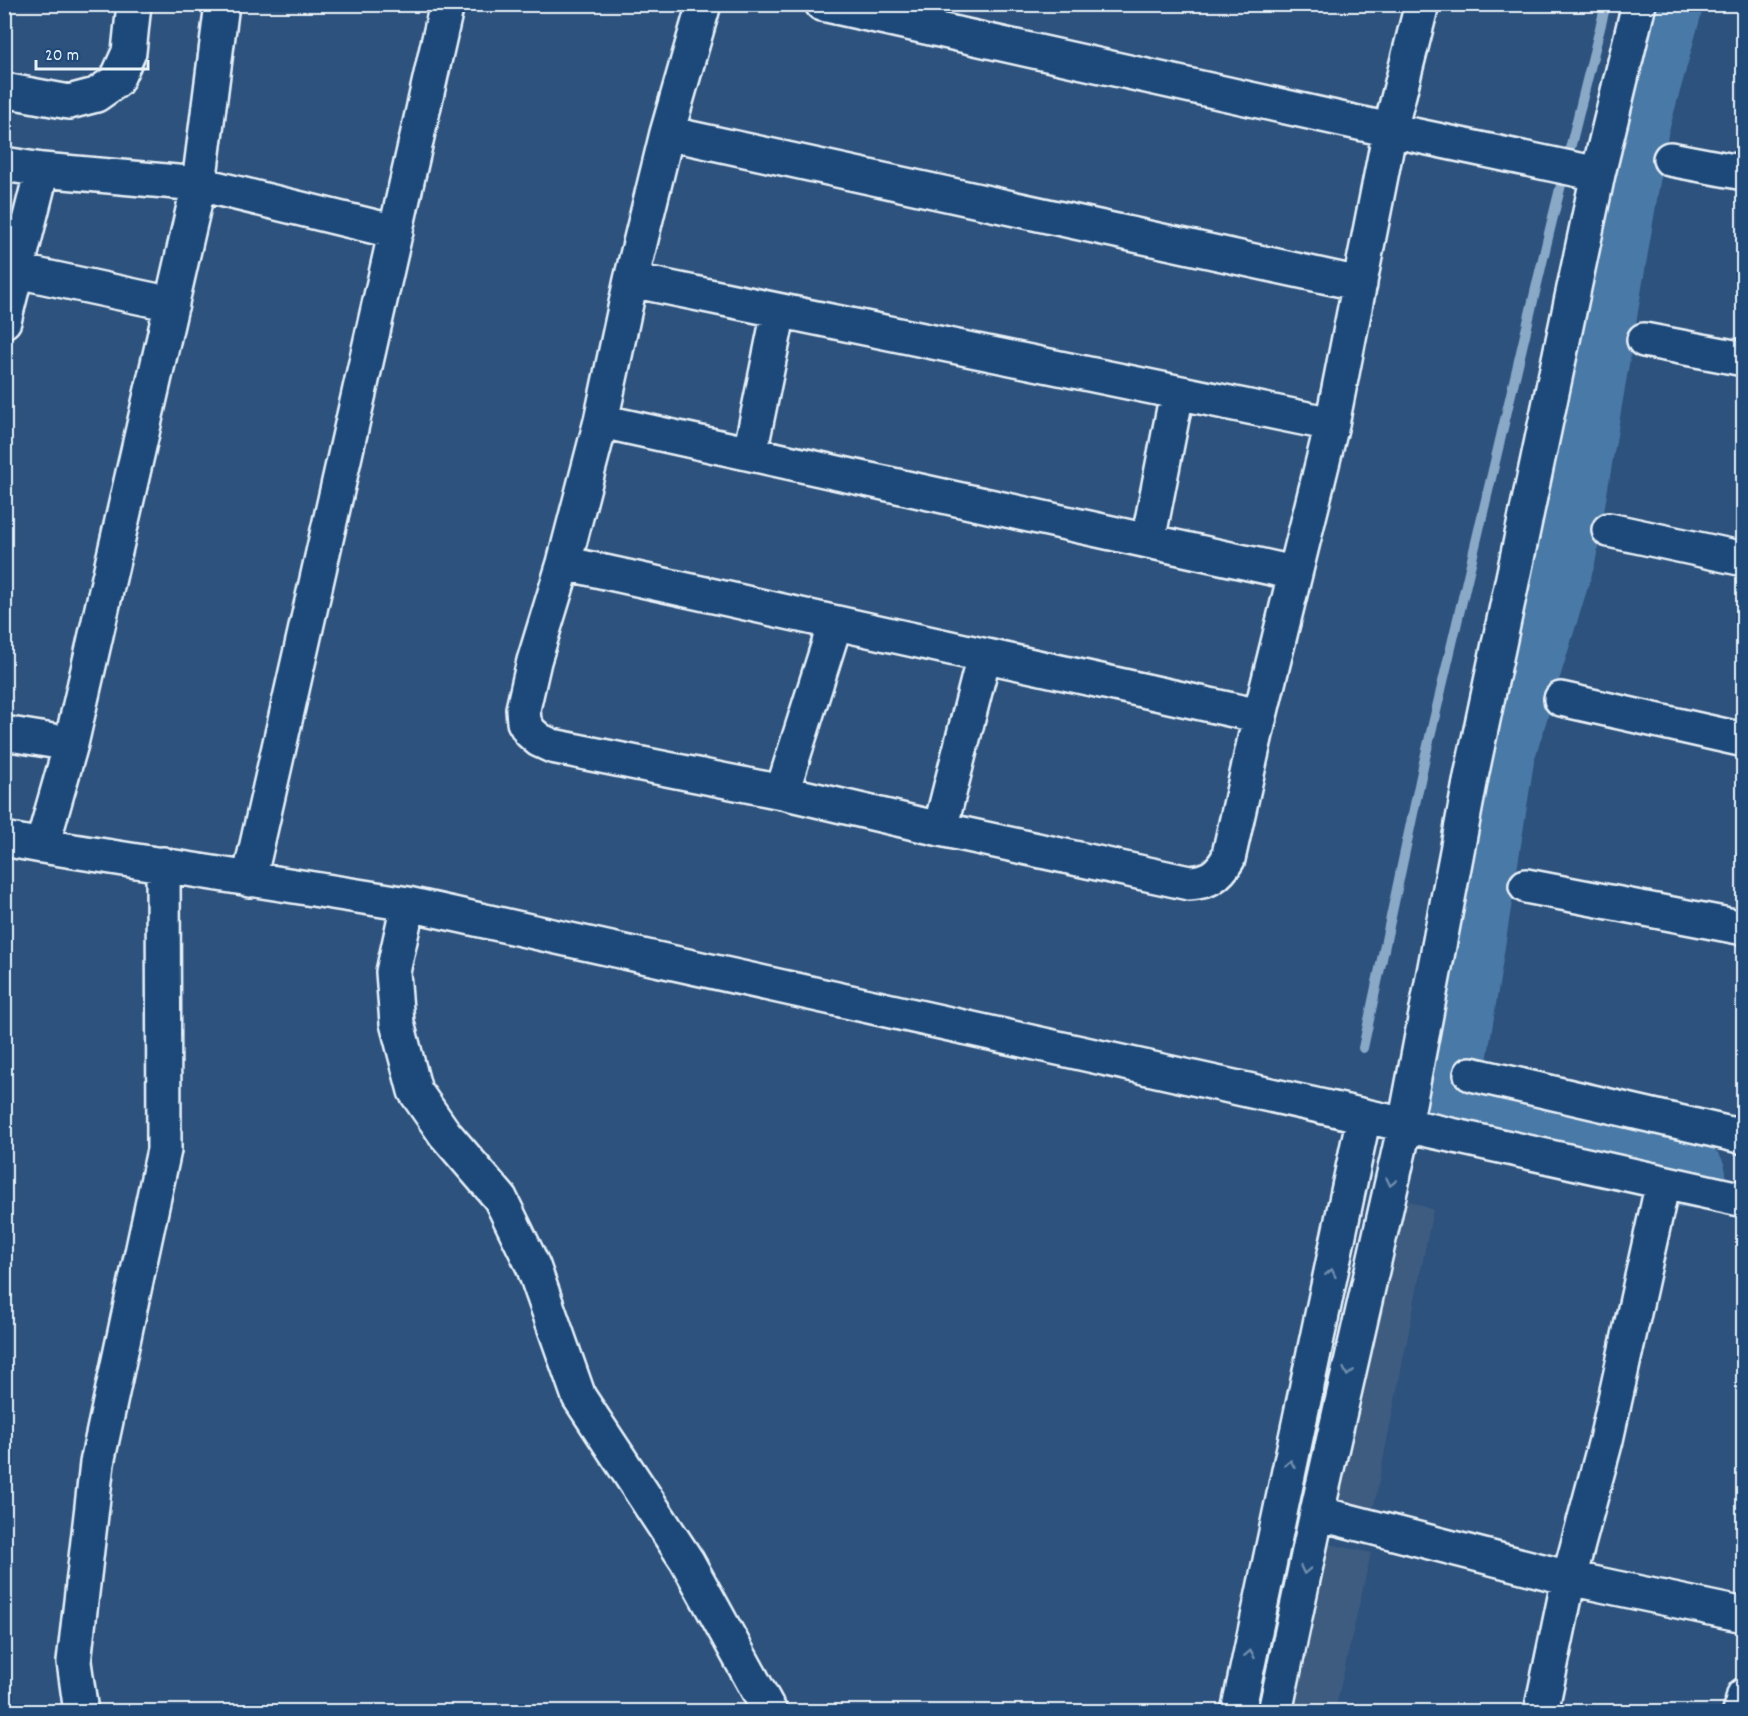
<svg xmlns="http://www.w3.org/2000/svg" width="1748" height="1716" viewBox="0 0 1748 1716" font-family="Dekko,sans-serif">
  <rect width="100%" height="100%" fill="#2d527d"/>
  <filter id="ink" filterUnits="userSpaceOnUse"><feTurbulence type="fractalNoise" baseFrequency=".0167" numOctaves="2"/><feDisplacementMap in="SourceGraphic" scale="12" xChannelSelector="R" yChannelSelector="G"/><feConvolveMatrix kernelMatrix="1 2 1 2 8 2 1 2 1" color-interpolation-filters="sRGB"/></filter>
  <g filter="url(#ink)">
    <path fill="#3e5c80" d="M1394,1195l39,15 -62,311 -43,-12z
      M1321,1542l50,11 -36,158 -50,1z"/>
    <g fill="none" stroke-linecap="round" stroke-linejoin="round">
      <path stroke="#89a9c7" stroke-width="10" d="M1363,1048l61,-286 126,-533 56,-225"/>
      <path stroke="#4a79a6" stroke-width="68" d="M1669,4l-34,122 -73,430 -61,197 -56,357 247,65"/>
      <g stroke="#e8f1f8" stroke-width="38">
        <path id="minor" d="M704,4l-37,129 -36,147 -30,141 -37,142 -30,98 -11,48 1,13 6,10 9,8 13,6 230,46 158,37 249,54c19,-1 29,-7 39,-24l32,-143 72,-292 58,-294 32,-126
          M822,4l568,126 208,44
          M4,90l65,12 27,-7 20,-14 13,-29 5,-48
          M667,133l693,151
          M1670,159l74,14
          M4,164l38,6 157,14 197,48
          M17,271l155,33
          M631,280l701,144
          M4,321l38,-151
          M1644,340l100,19
          M601,421l693,152
          M750,453l29,-142
          M1609,530l135,29
          M1148,541l29,-148
          M564,563l696,153
          M1561,699l183,41
          M4,733l67,11
          M782,792l53,-168
          M940,829l44,-173
          M4,839l38,7 366,58 1336,296
          M42,846l29,-102 128,-560 23,-180
          M249,880l198,-876
          M1526,886l218,42
          M408,904l-15,68 4,51 18,68 30,43 55,64 33,68 46,131 108,164 83,151
          M1471,1074l273,63
          M1317,1513l252,65 175,37
          M81,1712l-7,-50 23,-199 67,-313 -1,-286
          M1238,1712l126,-596
          M1275,1712l43,-204 87,-383 67,-353 126,-598 41,-170
          M1541,1712l28,-134 37,-138 57,-258
          M1740,1712l4,-17"/>
      </g>
      <use href="#minor" stroke="#1f4a7a" stroke-width="33"/>
    </g>
    <defs><path id="oneway-chevron" d="M-2-3.5L2.5 0L-2 3.5" fill="none" stroke-width="1.6" stroke-linecap="round" stroke-linejoin="round" transform="scale(1.5)"/></defs>
    <g stroke="#6f8dac">
      <use href="#oneway-chevron" transform="translate(1391 1182) rotate(103)"/>
      <use href="#oneway-chevron" transform="translate(1331 1273) rotate(-78)"/>
      <use href="#oneway-chevron" transform="translate(1348 1372) rotate(102)"/>
      <use href="#oneway-chevron" transform="translate(1290 1464) rotate(-78)"/>
      <use href="#oneway-chevron" transform="translate(1305 1570) rotate(102)"/>
      <use href="#oneway-chevron" transform="translate(1250 1654) rotate(-78)"/>
    </g>
  </g>
  <rect width="1748" height="1716" fill="none" stroke="#1f4a7a" stroke-width="24"/>
  <rect x="12" y="12" width="1724" height="1692" fill="none" stroke="#e8f1f8" stroke-width="2" filter="url(#ink)"/>
  <path d="M36 60v9h112v-9" fill="none" stroke="#e8f1f8" stroke-width="3"/>
  <text x="45" y="60" font-size="18" fill="#e8f1f8" stroke="#1f4a7a" stroke-width="4.5" paint-order="stroke">20 m</text>
</svg>
